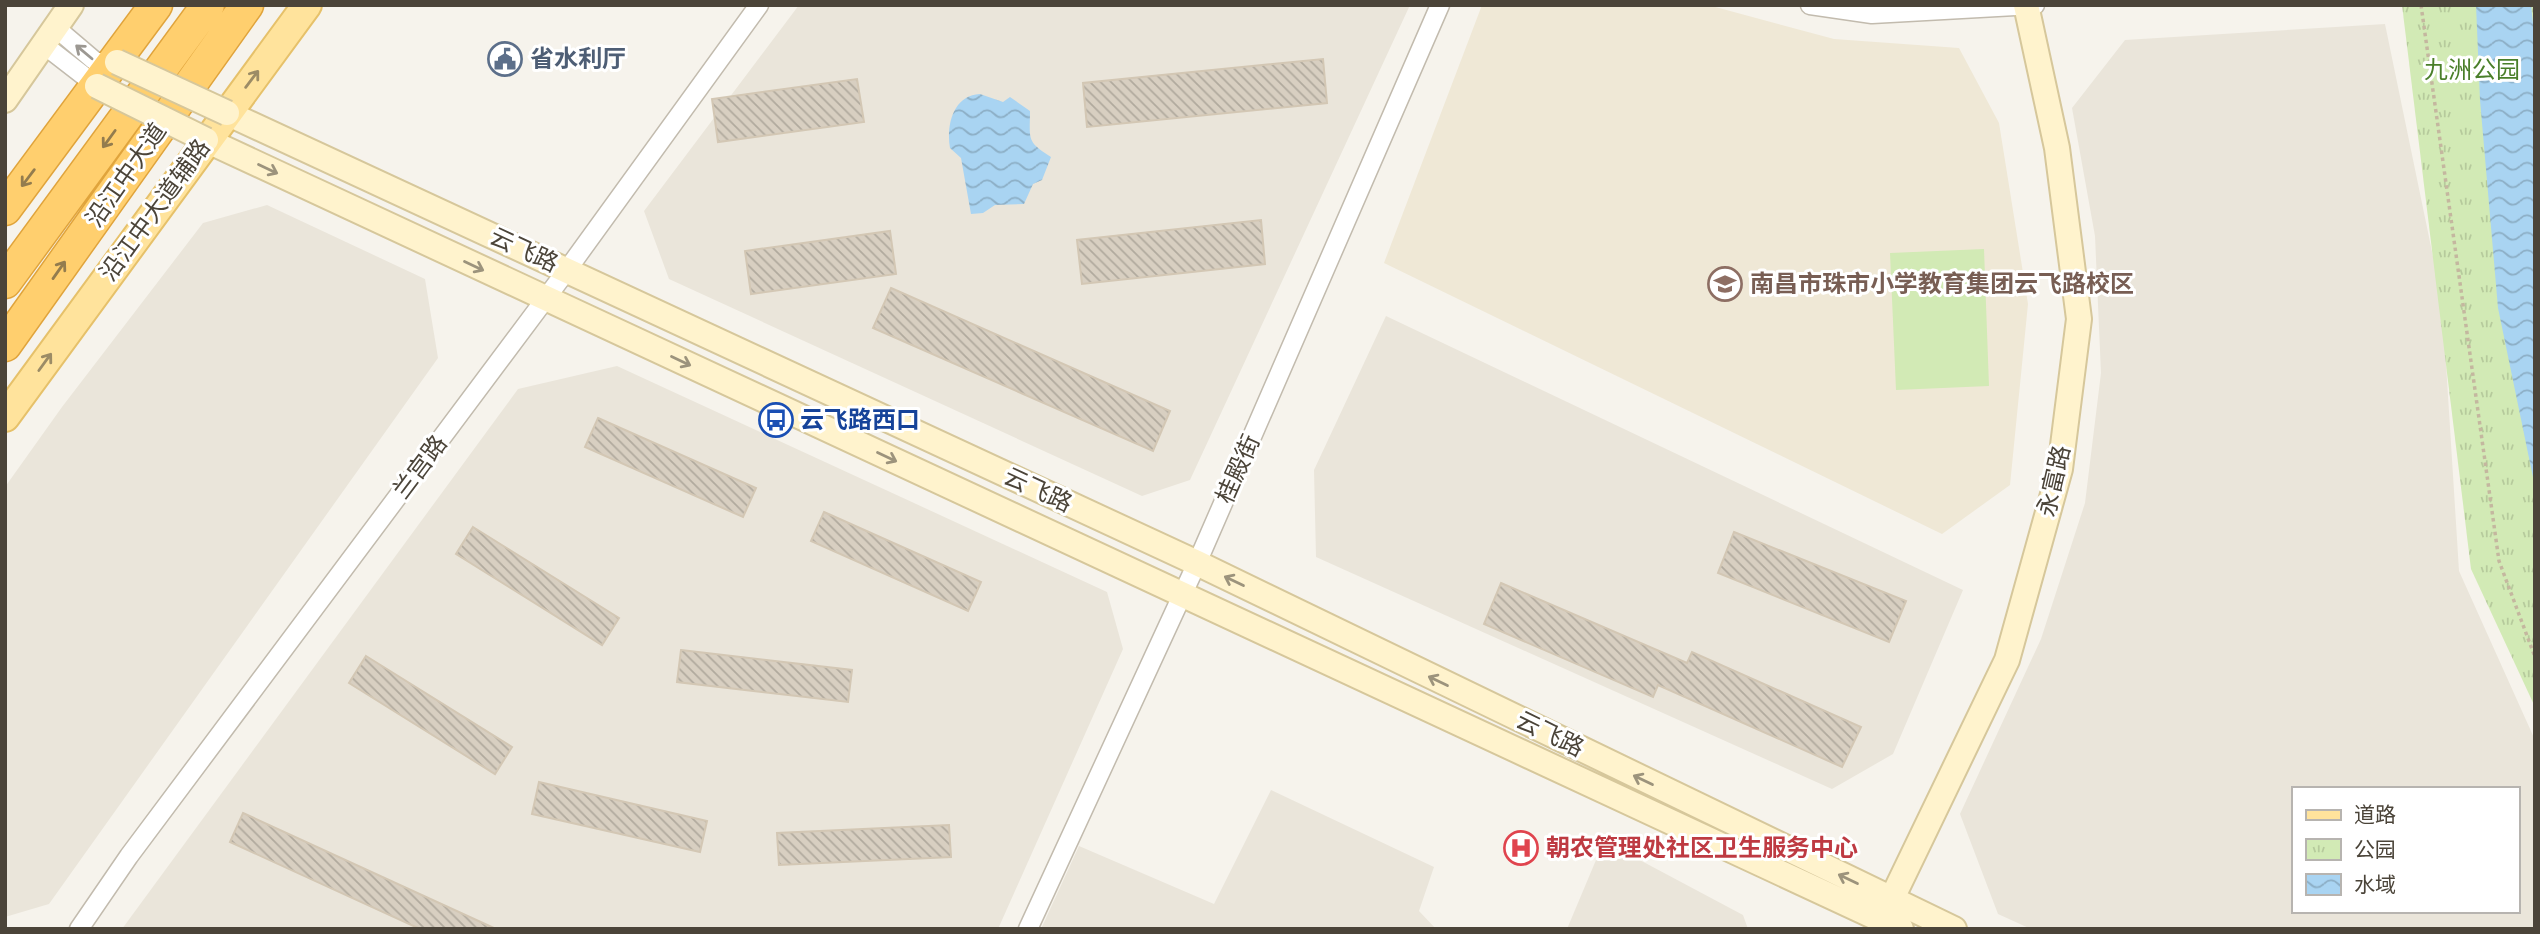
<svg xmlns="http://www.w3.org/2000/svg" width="2540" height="934" viewBox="0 0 2540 934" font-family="'DejaVu Sans','Noto Sans SC',sans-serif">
  <defs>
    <pattern id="park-tufts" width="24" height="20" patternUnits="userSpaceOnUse" patternTransform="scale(1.75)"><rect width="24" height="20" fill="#d2eab5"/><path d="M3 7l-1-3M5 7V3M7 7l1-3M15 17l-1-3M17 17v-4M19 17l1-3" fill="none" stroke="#b6ca9c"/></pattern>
    <pattern id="water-waves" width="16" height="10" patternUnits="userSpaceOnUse" patternTransform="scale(1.75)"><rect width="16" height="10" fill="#a9d4f2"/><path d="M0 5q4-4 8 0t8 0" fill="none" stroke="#8caec5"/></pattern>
    <pattern id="building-back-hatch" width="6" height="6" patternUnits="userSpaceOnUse" patternTransform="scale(1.75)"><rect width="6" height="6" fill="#d8cfc1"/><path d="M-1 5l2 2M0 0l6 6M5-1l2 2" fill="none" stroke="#b1aa9e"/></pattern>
  </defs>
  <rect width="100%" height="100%" fill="#f6f3ec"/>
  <path fill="#eae5da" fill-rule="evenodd" d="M799,5h611l-220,475 -48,16 -473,-217 -25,-68z
    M2385,24l57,276 17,271 76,169v189h-504l-33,-15 -38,-100 81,-175 44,-136 16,-130 -6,-137 -23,-128 53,-68zM2293,789h224v122h-224z
    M267,205l158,74 13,79 -389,546 -44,13v-430l57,-80 141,-184z
    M1386,316l577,274 -70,164 -61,35 -516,-232 -2,-87z
    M617,366l490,226 16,57 -125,280h-876l396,-540z
    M1271,790l163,77 -15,44 17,18h-395l38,-83 135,58z
    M1604,841l139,74 5,14h-181z"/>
  <path fill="#efe8d6" d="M1482,5h226l126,34 125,9 40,75 29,181 -18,181 -68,49 -558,-271z"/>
  <path fill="#d2eab5" d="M1984,249l5,137 -93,4 -6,-137z"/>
  <path fill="url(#park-tufts)" d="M2402,5h133v702l-64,-138z"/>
  <path fill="url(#water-waves)" d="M2476,5h55l4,37v445l-37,-179 -18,-208z
    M980,94l23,8 7,-5 20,14c0,29 -4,30 21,46l-9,23 -9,4 -9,20 -29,1 -12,8 -12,1 -10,-56 -11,-10c-4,-22 3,-53 30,-54z"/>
  <path fill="url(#building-back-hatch)" stroke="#d3c7b4" stroke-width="2" d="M1323,59l4,44 -240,24 -4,-44z
    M857,79l7,43 -146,20 -6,-43z
    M1261,220l4,44 -183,20 -5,-44z
    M890,231l6,43 -145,20 -6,-43z
    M891,288l279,123 -17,40 -280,-123z
    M598,418l158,70 -13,29 -158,-70z
    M824,512l157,70 -13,29 -157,-70z
    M473,527l146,91 -17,27 -146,-91z
    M1734,532l172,69 -17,41 -171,-69z
    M1501,583l186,80 5,-11 169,75 -19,40 -184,-82 -5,12 -169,-73z
    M681,650l171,20 -4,32 -171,-20z
    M366,656l146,91 -17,27 -146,-91z
    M539,782l168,39 -7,31 -168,-38z
    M243,813l253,116h-76l-190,-87z
    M949,825l2,32 -172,8 -2,-32z"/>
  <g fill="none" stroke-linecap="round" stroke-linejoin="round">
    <g stroke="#c2bbae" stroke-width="21">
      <path id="street" d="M1810,5l62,9 163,-9
        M56,28l40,34h21
        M44,45l53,41
        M79,929l50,-73 438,-586 192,-265
        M1028,929l169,-366 243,-558"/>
    </g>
    <g stroke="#d6c79b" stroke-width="28">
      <path id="secondary" d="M5,100l66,-95
        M227,113l970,450 757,366
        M206,140l1695,789
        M1884,915l123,-255 53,-191 19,-150 -22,-171 -31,-143"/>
    </g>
    <g stroke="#e6c16a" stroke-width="32">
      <path id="primary" d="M5,417l302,-412"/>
    </g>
    <g stroke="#e0a43c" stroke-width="35">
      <path id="highway" d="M5,209l151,-204
        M5,282l203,-277
        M5,345l242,-340"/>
    </g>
    <path stroke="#c4b79f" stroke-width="3.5" stroke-dasharray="3.5 3.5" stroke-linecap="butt" d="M2421,5l78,556 36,96"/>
    <use href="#street" stroke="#fff" stroke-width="18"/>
    <use href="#secondary" stroke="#fff3cd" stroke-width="24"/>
    <use href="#primary" stroke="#ffe39c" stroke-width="28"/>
    <use href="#highway" stroke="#ffcf6e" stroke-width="32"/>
    <g stroke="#d6c79b" stroke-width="28" stroke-linecap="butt">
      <path id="secondary-bridge" d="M117,62l110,51
        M97,86l109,54"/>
    </g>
    <use href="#secondary-bridge" stroke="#fff3cd" stroke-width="24"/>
  </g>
  <defs><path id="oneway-shaft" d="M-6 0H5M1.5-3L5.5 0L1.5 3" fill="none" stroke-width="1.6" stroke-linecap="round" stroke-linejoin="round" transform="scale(1.75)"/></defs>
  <use stroke="#9c9892" href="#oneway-shaft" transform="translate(84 52) rotate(-140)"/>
  <g stroke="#9c8c66">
    <use href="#oneway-shaft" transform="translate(252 79) rotate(-53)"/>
    <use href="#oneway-shaft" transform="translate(45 362) rotate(-54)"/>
  </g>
  <g stroke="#937c4e">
    <use href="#oneway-shaft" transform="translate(109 139) rotate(126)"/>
    <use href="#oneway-shaft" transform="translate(28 178) rotate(127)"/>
    <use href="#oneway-shaft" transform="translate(59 270) rotate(-55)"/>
  </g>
  <g stroke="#9c937c">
    <use href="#oneway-shaft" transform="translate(268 169) rotate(25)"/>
    <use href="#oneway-shaft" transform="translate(474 266) rotate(25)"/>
    <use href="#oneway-shaft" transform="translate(681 361) rotate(25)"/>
    <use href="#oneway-shaft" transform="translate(887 457) rotate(25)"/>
    <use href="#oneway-shaft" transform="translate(1234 581) rotate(-154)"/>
    <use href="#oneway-shaft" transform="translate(1438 681) rotate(-154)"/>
    <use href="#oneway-shaft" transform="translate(1643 780) rotate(-154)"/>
    <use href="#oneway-shaft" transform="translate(1848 879) rotate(-154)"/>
  </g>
  <defs>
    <g id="civic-ring" transform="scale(1.75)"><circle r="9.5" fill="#fff" stroke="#5c6f8a" stroke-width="1.5"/><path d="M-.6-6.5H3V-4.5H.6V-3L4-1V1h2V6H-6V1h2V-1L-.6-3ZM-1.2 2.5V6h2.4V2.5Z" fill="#5c6f8a"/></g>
    <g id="school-ring" transform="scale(1.75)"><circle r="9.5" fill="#fff" stroke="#8d6e63" stroke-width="1.5"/><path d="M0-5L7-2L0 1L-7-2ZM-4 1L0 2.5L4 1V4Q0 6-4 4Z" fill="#8d6e63"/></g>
    <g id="bus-ring" transform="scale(1.75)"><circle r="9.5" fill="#fff" stroke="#1a4fb4" stroke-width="1.5"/><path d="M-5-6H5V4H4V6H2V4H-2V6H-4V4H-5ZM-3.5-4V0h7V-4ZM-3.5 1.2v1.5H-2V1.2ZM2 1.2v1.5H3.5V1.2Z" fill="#1a4fb4"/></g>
    <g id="hospital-ring" transform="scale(1.75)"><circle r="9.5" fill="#fff" stroke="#e0444e" stroke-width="1.5"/><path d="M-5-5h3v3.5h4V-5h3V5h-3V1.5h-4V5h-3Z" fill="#e0444e"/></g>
  </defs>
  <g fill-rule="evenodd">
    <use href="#civic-ring" x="505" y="59"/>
    <use href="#school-ring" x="1725" y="284"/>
    <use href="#bus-ring" x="776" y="420"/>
    <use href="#hospital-ring" x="1521" y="848"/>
  </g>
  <g text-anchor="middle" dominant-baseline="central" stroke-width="6" stroke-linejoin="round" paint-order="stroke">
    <g font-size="24" font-weight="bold" fill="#4e5e75" stroke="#fff" text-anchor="start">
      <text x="530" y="59">省水利厅</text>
    </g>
    <g font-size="24" fill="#4a7f2a" stroke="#fff">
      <text x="2472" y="70">九洲公园</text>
    </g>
    <g font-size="24" fill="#4b4439" stroke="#fff">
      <text transform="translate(126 175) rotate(-55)">沿江中大道</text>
      <text transform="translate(155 210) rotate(-54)">沿江中大道辅路</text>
      <text transform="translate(524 250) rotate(25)">云飞路</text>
      <text transform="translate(420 467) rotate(-53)">兰宫路</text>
      <text transform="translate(1238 469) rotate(-66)">桂殿街</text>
      <text transform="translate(2054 481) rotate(-77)">永富路</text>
      <text transform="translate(1038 490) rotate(25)">云飞路</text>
      <text transform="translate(1550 734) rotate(26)">云飞路</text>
    </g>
    <g font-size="24" font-weight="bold" fill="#785e54" stroke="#fff" text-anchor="start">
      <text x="1750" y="284">南昌市珠市小学教育集团云飞路校区</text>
    </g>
    <g font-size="24" font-weight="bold" fill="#164399" stroke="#fff" text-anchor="start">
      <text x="800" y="420">云飞路西口</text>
    </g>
    <g font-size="24" font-weight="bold" fill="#be3a42" stroke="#fff" text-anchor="start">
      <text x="1546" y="848">朝农管理处社区卫生服务中心</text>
    </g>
  </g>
  <rect width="2540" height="934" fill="none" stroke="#4b4439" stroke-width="14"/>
  <rect x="2292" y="787" width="228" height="126" fill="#ffffff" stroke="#b7b4b0" stroke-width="2"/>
  <rect x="2306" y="810" width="35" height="10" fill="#ffe39c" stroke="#b7b4b0" stroke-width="2"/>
  <text x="2354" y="822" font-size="21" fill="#4b4439">道路</text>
  <rect x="2306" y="839" width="35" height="21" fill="url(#park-tufts)" stroke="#b7b4b0" stroke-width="2"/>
  <text x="2354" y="857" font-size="21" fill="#4b4439">公园</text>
  <rect x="2306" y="874" width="35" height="21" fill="url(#water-waves)" stroke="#b7b4b0" stroke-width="2"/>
  <text x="2354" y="892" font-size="21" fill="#4b4439">水域</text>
</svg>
